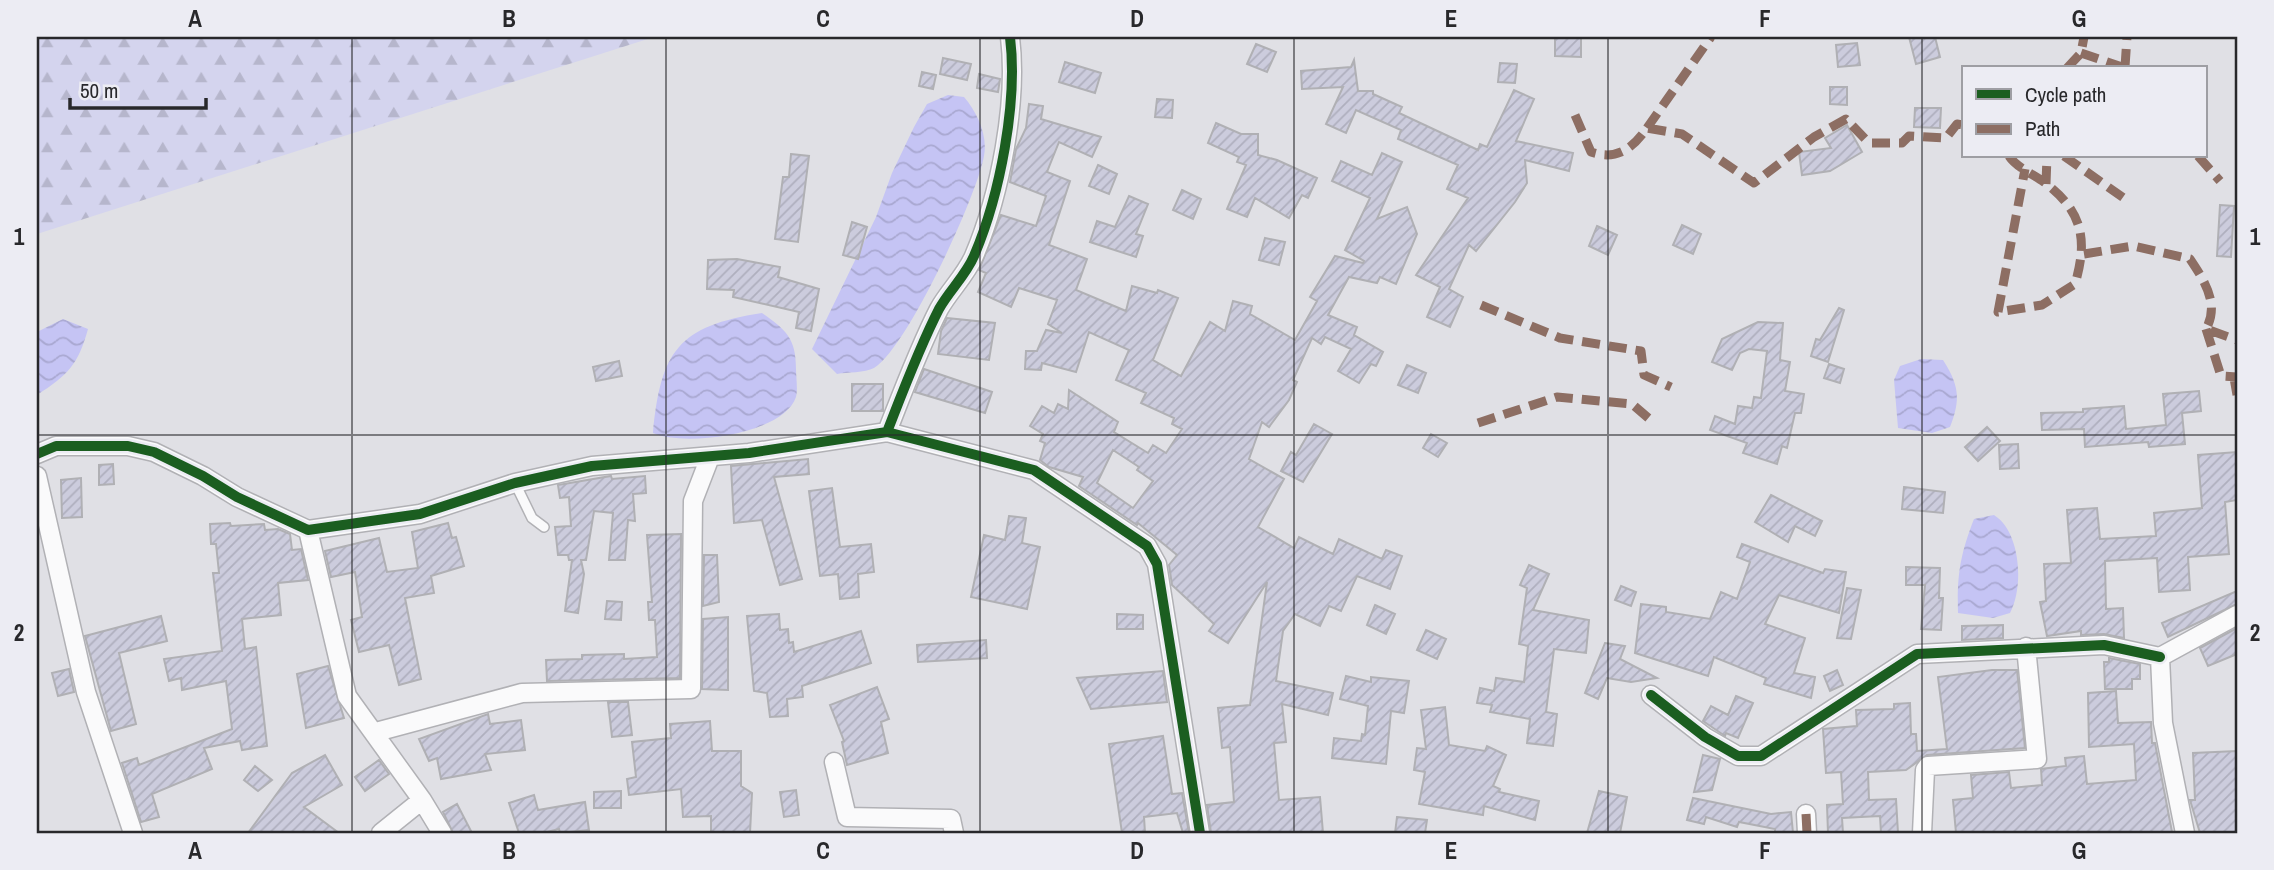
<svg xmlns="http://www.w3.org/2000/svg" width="2274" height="870" viewBox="0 0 2274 870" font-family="'Archivo Narrow',sans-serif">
  <defs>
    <pattern id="forest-firs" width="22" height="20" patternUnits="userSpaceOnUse" patternTransform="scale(1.75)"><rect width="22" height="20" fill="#d4d4ee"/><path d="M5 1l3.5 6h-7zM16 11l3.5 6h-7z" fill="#b6b6cc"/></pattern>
    <pattern id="water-waves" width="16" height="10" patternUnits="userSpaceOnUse" patternTransform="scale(1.75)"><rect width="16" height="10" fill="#c5c4f4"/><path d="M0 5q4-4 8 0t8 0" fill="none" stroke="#a9a8d1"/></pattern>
    <pattern id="building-hatch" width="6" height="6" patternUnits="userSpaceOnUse" patternTransform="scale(1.75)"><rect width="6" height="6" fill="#ccd"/><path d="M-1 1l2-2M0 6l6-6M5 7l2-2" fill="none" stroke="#afafbe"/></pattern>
  </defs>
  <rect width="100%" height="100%" fill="#e0e0e5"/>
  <path fill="url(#forest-firs)" d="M37,37h617l-617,197z"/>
  <path fill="url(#water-waves)" d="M948,95l16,2c13,15 24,38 20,59 -7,40 -77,192 -110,212 -9,5 -27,4 -37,6l-25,-25 64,-132 16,-44 22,-46 13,-23z
    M762,313c24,17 34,25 34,56 0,8 2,20 0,28 -13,38 -112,50 -143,36 8,-82 25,-107 109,-120z
    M63,319l25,10c-10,36 -20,46 -51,66v-63z
    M1921,359l22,1c16,25 18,39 7,67l-18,6 -34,-5 -4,-48 6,-14z
    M1994,515c27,17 30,72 16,98l-17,5 -35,-5c-1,-38 2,-58 16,-94z"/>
  <path fill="url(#building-hatch)" stroke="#b0b0b4" stroke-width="2" fill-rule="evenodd" d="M1555,37h26v20l-26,-1z
    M1909,37h26l5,20 -24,7z
    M1857,43l3,22 -22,2 -2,-22z
    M1256,44l20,8 -9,20 -20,-8z
    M943,58l28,6 -4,16 -27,-6z
    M1354,60l4,31h15v3l29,13 -3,6 79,37 2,-6 7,3 27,-57 20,9 -18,42 57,12 -4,18 -44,-11 2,23 -12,19 -39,49 -7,-6 -20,44 14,8 -13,30 -23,-10 13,-30 -24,-12 52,-77 -21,-9 11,-24 -60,-26 3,-9 -45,-20 -10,23 -20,-9 17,-37 -41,2 -1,-18 50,-4z
    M1065,62l36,11 -6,20 -36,-11z
    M1500,63l17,1 -2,19 -17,-1z
    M922,72l14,3 -3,14 -14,-3z
    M979,74l21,5 -2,13 -21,-4z
    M1830,87h17v18l-17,-1z
    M1157,99l16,1 -1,18 -17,-1z
    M1029,104l14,2 -2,13 60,18 -9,20 -33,-15 -12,30 23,9 -21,64 38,14 -11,31 50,21 6,-25 25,7 1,-3 20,8 -25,62 28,16 29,-54 15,9 8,-30 19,5 -2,8 45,26 22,-39 -7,-4 25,-41 28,7 1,-2 -19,-11 25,-52 -38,-17 9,-20 31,14 10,-22 20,9 -25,57 30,-12 10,27 -21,50 -16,-7 -3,6 -28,-6 -21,38 29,12 -3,8 29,17 -7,14 -5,-2 -12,19 -21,-12 13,-22 -26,-12 -4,7 -9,-6 -19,42 4,2 -8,18 -20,27 -7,-5 -13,37 35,20 -26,48 36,21 5,-11 34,17 6,-15 43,20 4,-9 16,6 -12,33 -33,-13 -16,35 -12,-5 -9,20 -25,-12 -12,17 -7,50 57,12 -5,22 -46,-11 4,38 -12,1 5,57 41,-3 3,36h-112l-4,-28 27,-3 -4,-55 -8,1 -4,-40 32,-3 17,-123 -39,61 -19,-12 5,-7 -42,-39 -3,-20 8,-10 -39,-32 -1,2 -58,-39 4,-9 -34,-10 -9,-7 5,-17 -5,-2 3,-7 -13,-8 12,-20 12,7 4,-9 10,5 1,-19 49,32 -4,10 34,21 5,-8 13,8 16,-24 -10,-5 2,-6 -33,-15 5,-10 -30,-13 13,-30 -40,-18 -13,40 -34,-9 -1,7 -16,-1 1,-18h11l9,-21 16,3 -14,-9 9,-24 -38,-12 -8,19 -33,-15 8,-19 -7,-3 22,-55 35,11 10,-30 -36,-14 6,-33 10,-21zM1113,450l26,17 -2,3 16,11 -20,27 -36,-25z
    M1915,108h26l-1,20 -26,-1z
    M1216,123l25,11h17v21l19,5 40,18 -9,20 -6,-3 -13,23 -34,-20 -8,19 -20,-8 19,-44 -9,-3 2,-5 -31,-14z
    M1847,125l15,27 -32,19 -28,4 -3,-23 32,-4 -6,-10z
    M791,154l18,2 -11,86 -23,-3 8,-62h6z
    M1098,165l19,9 -8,20 -20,-8z
    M1182,190l19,9 -8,20 -20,-9z
    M1129,196l19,8 -12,30 7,2 -7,21 -46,-15 7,-21 18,6z
    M2220,205l14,1 -3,51 -14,-1z
    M852,222l15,5 -9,32 -15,-4z
    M1682,225l19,9 -8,20 -20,-9z
    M1597,226l20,9 -9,20 -19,-9z
    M1265,238l20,4 -6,23 -20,-5z
    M737,259l43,8 -2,10 41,12 -8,42 -15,-3 3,-16 -66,-15 1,-7 -27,-1 1,-29z
    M1839,308l5,2 -16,52 -17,-6 5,-17 4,1z
    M947,318l48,5 -6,37 -51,-6 3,-23z
    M1758,322l25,1 -3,37 10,2 -5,29 19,3 -3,19h-6l-8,35 -5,-2 -5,18 -34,-11 4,-10 -37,-13 5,-14 20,8 3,-18 14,2 2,-11 7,1 6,-47 -18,-2 -9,4 -8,17 -20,-8 10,-23z
    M619,361l3,15 -26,5 -3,-14z
    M1829,364l15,5 -4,14 -16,-5z
    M1407,365l19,8 -8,20 -20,-8z
    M924,369l68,23 -7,21 -70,-21z
    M852,384h31v27h-31z
    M2199,391l2,20 -19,2 3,31 -36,3 -1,-5 -63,5 -1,-18 -42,1 -1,-17 42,-1v-3l41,-3 2,23 40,-4 -3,-31z
    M1314,424l18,10 -29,48 -22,-11 10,-19 5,3z
    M1987,427l13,14 -22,20 -13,-14z
    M1431,434l16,9 -9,14 -15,-9z
    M2018,444l1,24 -19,1 -1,-24z
    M2237,452v48l-12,2 4,52 -41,3 2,33 -31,2 -2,-34 -52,3 1,48 17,-1 1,30 -20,-4 -23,1v-4l-34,5 -7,-34 6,-1 -2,-37 27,-1 -4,-53 30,-2 3,31 56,-3 -2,-23 48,-5 -4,-53z
    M808,459l1,15 -35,3 28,102 -22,6 -18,-65 -28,3 -3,-57z
    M113,464l1,20 -15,1v-20z
    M611,476l1,3 33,-3 1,17 -13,1 2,27 -7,-1 -3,40h-16l4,-47 -19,-2 -8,49h-5l3,14 -6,39 -13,-2 7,-51h-3l-1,-5h-10l-3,-28 16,-1 -2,-29 -9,1 -2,-13z
    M81,478l1,39 -20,1 -1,-38z
    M1904,487l41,5 -2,21 -41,-4z
    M832,488l8,59 31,-3 3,28 -16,2 1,23 -19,2 -2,-25 -18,2 -11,-85z
    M1771,495l51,26 -7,15 -20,-10 -7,16 -33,-20z
    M1009,516l17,2 -4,25 18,4 -13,62 -56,-12 13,-62 21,5z
    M230,523l1,3 33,-2 1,6 13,-1 12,5 2,16 9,-1 7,31 -30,3 3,32 -39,4 3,30 11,-2 11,99 -25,4 -2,-9 -36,7 8,21 -60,25 7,23 -18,5 -19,-59 15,-5 2,7 93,-36 -6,-48 -44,9 -1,-12 -12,3 -5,-22 58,-8 -9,-78h6l-3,-29h-5l-1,-20z
    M448,523l4,15 4,-1 8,29 -33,10 3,17 -29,5 16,81 -22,6 -10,-40 -30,7 -8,-32 11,-3 -7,-45 -24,5 -6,-26 54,-13 8,34 31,-4 -6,-36z
    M681,534l-1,144 -133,3 -1,-21 36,-1v-4l42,-1v5l33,-2 -2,-37h-6l-1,-18h4l-5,-67z
    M1742,544l81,29 2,-4 21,3 -7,41 -60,-18 -14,29 40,14 -11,35 21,4 -4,21 -47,-14 2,-6 -52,-21 -6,19 -73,-23 6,-49 25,3v5l44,7 11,-27 16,7 13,-37 -13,-5z
    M704,555h13l2,47 -16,4z
    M1529,565l20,9 -16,36 56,10 -3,33 -32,-4 -8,63 11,2 -4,32 -26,-3 3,-24 -40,-7 2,-7 -15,-2 3,-15 14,3 2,-13 28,4 4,-36 -9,-2 8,-56 -7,-3z
    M1906,567l34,1 -1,30h4l-2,32 -20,-1 4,-44h-19z
    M1621,586l15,6 -5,14 -16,-6z
    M1847,588l14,2 -10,49 -14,-1z
    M2237,591v13l-69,33 -6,-14z
    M607,601l15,1 -1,18 -16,-1z
    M1375,605l20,9 -9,20 -19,-9z
    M779,614l1,16 8,-1 1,14 4,-1 1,10 67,-21 10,32 -69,23 1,11 -16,2 1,17 -18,1 -3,-24 -13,-2 -7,-75z
    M1117,614l26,1v14h-26z
    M161,616l6,25 -48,12 17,71 -25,7 -26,-95z
    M728,617v73l-26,-1 1,-70z
    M2003,625v13l-41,2v-14z
    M2237,628v26l-29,12 -8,-18z
    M1426,630l20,9 -9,20 -20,-9z
    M986,640l1,18 -69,4 -1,-17z
    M1605,643l20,3 -5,13 37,19 -26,4 -24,-4 -9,21 -13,-6z
    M2109,658l31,6v15h-8v10h-27l-1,-27h5z
    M328,666l16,52 -38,10 -9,-54z
    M69,669l5,23 -16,4 -6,-23z
    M1837,670l6,15 -13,6 -6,-15z
    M1992,670h25l8,78 -98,7 -21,15 -38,2 1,28 27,-1 2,34h-17l-1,-17 -38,2 1,15h-15l-1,-28 16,-1 -2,-32 -15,1 -3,-44 34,-3 -1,-16 38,-1v-5l16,-1 1,31h5l1,17 30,-2 -9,-72z
    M1163,671l4,31 -76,7 -14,-31z
    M1346,676l25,6v-5l38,4 -5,32 -13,-2 -5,53 -54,-6 2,-20 27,3 1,-7 3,1 3,-29 -28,-7z
    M877,687l12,32 -8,3 7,31 -41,12 -5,-23 2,-1 -14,-36z
    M2116,691l2,32 33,-1 1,21h3l17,89 -216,1 -3,-33 20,-2 -2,-23 38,-3 2,16 31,-3 -1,-16 25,-3 -1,-8 19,-2 3,28 49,-4 -2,-36 -45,3 -1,-54z
    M1736,696l17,7 -15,35 -12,-5 -1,3 -22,-15 8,-15 17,9z
    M608,702h20l4,33 -20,2z
    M1445,707l4,38 36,6 2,-5 19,9 -13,31 7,3 -1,3 40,9 -4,19 -51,-14 -1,9 -64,-11 6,-32 -11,-2 3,-22 9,1 -5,-39z
    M488,714l2,10 31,-4 4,30 -40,4 6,16 -50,9 -4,-21 -8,3 -10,-22z
    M710,721l2,30h29v35l11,7 -2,40h-39v-17l-28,1 -2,-28 -52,6 -2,-16 9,-2 -4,-35 39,-4 -1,-14z
    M1163,736l9,58 10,-1 7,40h-6l-6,-20 -33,4 1,16h-23l-13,-89z
    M2237,751v82h-37l-10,-33h5l-2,-47z
    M325,755l17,30 -38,22 35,26h-91l44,-60z
    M1703,755l17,4 -8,31 -18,2z
    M379,760l10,14 -24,17 -10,-14z
    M255,766l17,14 -14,11 -14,-11z
    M796,790l3,25 -15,2 -4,-25z
    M621,791v17h-27v-16z
    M1599,791l28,6 -7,36h-33z
    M534,795l4,15 47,-8 4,28 -29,3 -1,-4 -16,4h-24l-10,-30z
    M1693,798l78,16 20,-2 2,21h-18v-4l-36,-7 -2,5 -31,-10 -2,7 -17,-4z
    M457,804l15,29h-19l-10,-21z
    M1397,817l30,3 -2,13h-30z"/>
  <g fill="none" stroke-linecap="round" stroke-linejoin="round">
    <g stroke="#b1b1b5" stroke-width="12">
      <path id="service" d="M515,483l17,35 12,9"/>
    </g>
    <g stroke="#b1b1b5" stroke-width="21">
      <path id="minor" d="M887,432l147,38 113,76 10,18 43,269
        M37,454l19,-8h72l26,6 49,24 34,21 71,33 112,-16 95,-31 77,-17 157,-13 138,-21c16,-41 32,-84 52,-123 10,-18 27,-34 35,-53 26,-61 44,-154 36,-219
        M37,476l49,216 47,141
        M308,530l39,166 75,104 -41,33
        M1651,695l54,42 33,19h23l156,-102 187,-9 56,12
        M376,732l146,-39 169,-4 2,-188 17,-44
        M834,762l13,55 104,2 3,14
        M422,800l20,33
        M1806,814l1,19
        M1922,833l3,-63 3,-4 109,-7 -11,-112
        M2185,833l-22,-110 -3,-66 77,-42"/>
    </g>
    <use href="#service" stroke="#fafafb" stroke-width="9"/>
    <use href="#minor" stroke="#fafafb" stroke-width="18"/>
    <path stroke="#8d6e63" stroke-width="9" stroke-dasharray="18 9" stroke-linecap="butt" d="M2081,53l44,15
      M2125,67l2,-30
      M2067,68l14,-15 3,-16
      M1575,115l16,37c26,9 42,-4 56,-24l35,6 72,49 60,-46 32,-18 23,24h33l7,-7 37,2 11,-14 7,1
      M1647,128l64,-91
      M2009,156c7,11 24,18 35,26 39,29 44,58 31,102l-33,21 -44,7 27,-143
      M2064,156l64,45
      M2198,156l22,25
      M2046,184l1,-28
      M2084,254l49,-8 57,13c14,21 30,45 16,70l31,11
      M1481,305l79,33 81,13 3,24 27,12
      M2206,329l15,47 16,1
      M2234,378l3,17
      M1478,423l79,-26 75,7 21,18
      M1806,814l1,19"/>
    <g stroke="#ececf3" stroke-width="15">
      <path id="cycleway" d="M887,432l147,38 113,76 10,18 43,269
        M37,454l19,-8h72l26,6 49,24 34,21 71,33 112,-16 95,-31 77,-17 157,-13 138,-21c16,-41 32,-84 52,-123 10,-18 27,-34 35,-53 26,-61 44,-154 36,-219
        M1651,695l54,42 33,19h23l156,-102 187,-9 56,12"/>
    </g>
    <use href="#cycleway" stroke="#1b5e20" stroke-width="10"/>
  </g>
  <path fill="none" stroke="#28282b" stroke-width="2" stroke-opacity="0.55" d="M352,37v796M666,37v796M980,37v796M1294,37v796M1608,37v796M1922,37v796M37,435h2200"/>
  <rect width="2274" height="870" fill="none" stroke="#ececf3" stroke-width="77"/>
  <rect x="1962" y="66" width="245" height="91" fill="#ececf3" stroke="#9e9ea3" stroke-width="2"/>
  <rect x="1976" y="89" width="35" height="10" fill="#1b5e20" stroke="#9e9ea3" stroke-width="2"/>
  <text x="2025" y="102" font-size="21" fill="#28282b">Cycle path</text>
  <rect x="1976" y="124" width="35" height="10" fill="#8d6e63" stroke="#9e9ea3" stroke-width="2"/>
  <text x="2025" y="136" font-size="21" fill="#28282b">Path</text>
  <path d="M70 98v10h136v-10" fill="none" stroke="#28282b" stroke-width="3.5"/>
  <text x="80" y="98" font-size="21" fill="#28282b" stroke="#ececf3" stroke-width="5" paint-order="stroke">50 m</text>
  <rect x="38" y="38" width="2198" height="794" fill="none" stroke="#28282b" stroke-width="2.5"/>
  <g font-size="23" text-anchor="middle" font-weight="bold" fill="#28282b">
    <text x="195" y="27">A</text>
    <text x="509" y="27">B</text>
    <text x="823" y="27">C</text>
    <text x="1137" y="27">D</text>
    <text x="1451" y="27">E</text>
    <text x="1765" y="27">F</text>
    <text x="2079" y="27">G</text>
    <text x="19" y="245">1</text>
    <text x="2255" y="245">1</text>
    <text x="19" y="641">2</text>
    <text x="2255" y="641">2</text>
    <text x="195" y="859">A</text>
    <text x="509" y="859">B</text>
    <text x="823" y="859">C</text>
    <text x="1137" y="859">D</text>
    <text x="1451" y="859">E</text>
    <text x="1765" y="859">F</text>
    <text x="2079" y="859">G</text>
  </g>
</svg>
